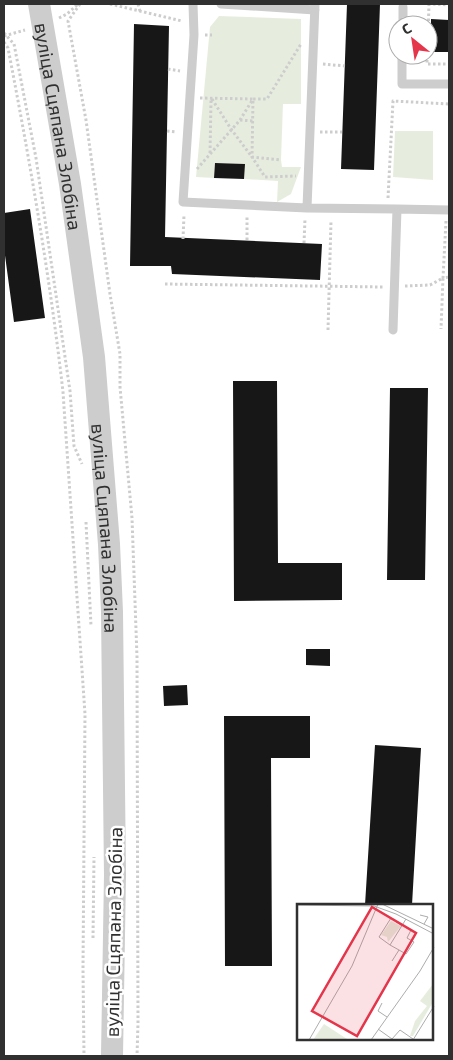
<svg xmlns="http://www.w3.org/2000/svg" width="453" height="1060" viewBox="0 0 453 1060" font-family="'Exo 2',sans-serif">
  <rect width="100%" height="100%" fill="#fff"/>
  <path fill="#e7edde" d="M219,16l82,3v85h-18l-2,56 1,7h19l-10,27 -14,8 1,-21 -34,-2v-15l-29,-1 -1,15 -18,-1 14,-150z
    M395,131h38v49l-40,-3z"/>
  <path fill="#171717" d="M347,4h33l-6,166 -33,-1z
    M431,19l18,1v32h-18z
    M134,24l35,2 -4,211 157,7 -2,36 -148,-6 -1,-8h-41z
    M215,163l30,1 -1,15 -30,-1z
    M30,209l15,109 -31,4 -10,-74v-35z
    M233,381h44l1,182h64v37l-108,1z
    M390,388h38l-3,192h-38z
    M306,649h24v17l-24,-1z
    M187,685l1,20 -24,1 -1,-20z
    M224,716h86v42h-39l1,208h-47z
    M375,745l46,3 -9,157h-47z"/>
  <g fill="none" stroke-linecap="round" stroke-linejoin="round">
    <path stroke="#cdcdcd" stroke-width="3" stroke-dasharray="2.5 2.5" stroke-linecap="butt" d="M80,4l-12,17 18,99 24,174 10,60v33l12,131 5,139 1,366 -1,33
      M110,4l72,17
      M138,4l2,7
      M433,4l16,1
      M59,18l8,-4 11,-10
      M4,33l10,11 22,114 34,233 4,55 8,18
      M205,35h7
      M4,36l21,-6
      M428,36l1,-32
      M4,42l4,6c22,114 42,229 55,344l22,322 -2,255 1,87
      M393,48v-16
      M427,55v9h22
      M323,64l22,2
      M168,69l12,2
      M200,98l53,1 -1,58 13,20 31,-1
      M212,99l19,30 21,28 29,3
      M240,120l13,1
      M167,131l9,1
      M320,132h22
      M210,153l1,-53
      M197,169l43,-49 13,-21h14l34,-55
      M388,198l5,-97 56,3
      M446,221l-3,57 6,-1
      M183,239l1,-24
      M247,240v-23
      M304,243l1,-24
      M165,284l219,3
      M405,286l25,-1 13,-7 -2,51
      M328,330l3,-109
      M86,522l5,104
      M93,938l1,-81"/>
    <path stroke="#cdcdcd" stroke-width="9" d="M193,4l1,31 -11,167 124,6
      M221,4l94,6
      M315,4l-8,204 90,1 -4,121
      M403,25v-18
      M402,55v29h47
      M397,209l52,1"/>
    <path stroke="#cdcdcd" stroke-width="22" id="s1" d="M39,4l31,180 24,173 15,187 3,68 3,263 -3,181"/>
  </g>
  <g text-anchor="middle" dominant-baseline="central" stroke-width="5" stroke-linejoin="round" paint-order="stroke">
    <g font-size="19" fill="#303030" stroke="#fff">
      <text stroke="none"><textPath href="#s1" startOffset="124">вуліца Сцяпана Злобіна</textPath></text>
      <text stroke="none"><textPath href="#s1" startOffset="529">вуліца Сцяпана Злобіна</textPath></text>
      <text transform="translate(113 932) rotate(-89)">вуліца Сцяпана Злобіна</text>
    </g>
  </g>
  <g transform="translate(297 904)">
    <rect width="136" height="136" fill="#fff"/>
    <path d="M94,17l10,5 -13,16 -1,-5 -6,-2zM136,80v18l-20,34h-3l5,-15 12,-15 -7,-5zM27,120l23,15 2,1h-36z" fill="#e7edde"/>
    <path fill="none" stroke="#acacac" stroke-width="1" d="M85,0l52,25M0,1l77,1 22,8 38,20M123,11l8,2 -4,7M93,41l-11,-8 12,-19 11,8M102,46l7,4 8,-12 -7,-4 4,-8M95,57l7,-11 -9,-5 16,-26M85,99l-4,8 9,6M81,125l14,10 8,-9 13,9M12,136l43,-74 26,-62M74,136l49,-69 14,-24M116,136l21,-34"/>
    <path fill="#e5354b" fill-opacity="0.15" stroke="#e5354b" stroke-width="2.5" d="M75,3l44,26 -59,103 -45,-25z"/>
    <rect width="136" height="136" fill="none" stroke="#303030" stroke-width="2.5"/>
  </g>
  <rect width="453" height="1060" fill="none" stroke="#303030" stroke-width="10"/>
  <g transform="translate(413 40) rotate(330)"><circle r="24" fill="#ffffff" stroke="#acacac"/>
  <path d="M0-4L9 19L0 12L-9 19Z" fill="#e5354b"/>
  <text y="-8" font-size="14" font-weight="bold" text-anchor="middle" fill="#303030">С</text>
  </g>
</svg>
